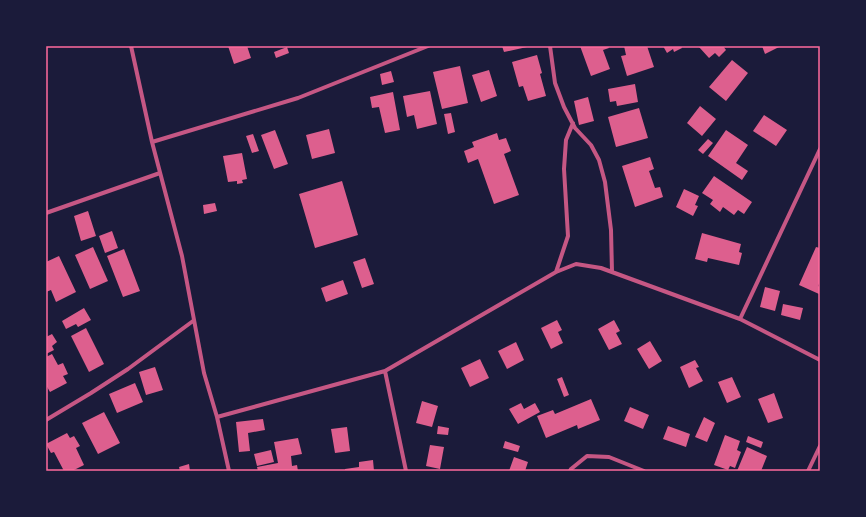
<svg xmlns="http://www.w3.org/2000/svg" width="866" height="517" viewBox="0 0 866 517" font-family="Lato,sans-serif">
  <rect width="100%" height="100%" fill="#1b1b3a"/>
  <path fill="#dd5f8e" d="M228,46h19l4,12 -17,6z
    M502,46h25v1l-23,5z
    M580,46h28l1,2 -6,2 7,19 -19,7z
    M624,46h23l7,21 -27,9 -6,-20 5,-1z
    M663,46h18l1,2 -8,4 -1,-3 -6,4z
    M700,46h23l3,4 -7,7 -4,-4 -6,5 -10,-11z
    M762,46h19l-16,8z
    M287,47l2,6 -13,5 -2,-6z
    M537,55l5,18 -2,1 6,22 -18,5 -5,-15 -4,1 -7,-25z
    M732,60l16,13 -22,28 -17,-14z
    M460,66l8,37 -26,6 -9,-37z
    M489,70l8,26 -16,6 -9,-27z
    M391,71l3,11 -12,3 -2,-11z
    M635,84l3,18 -21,4 -1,-5 -6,1 -2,-13z
    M430,91l7,33 -20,5 -3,-14 -7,2 -4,-21z
    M393,92l7,38 -15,3 -6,-26 -7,1 -2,-11z
    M588,97l6,24 -15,4 -5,-24z
    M700,106l16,13 -14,17 -15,-13z
    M639,108l9,30 -32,9 -8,-30z
    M451,113l4,19 -7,2 -4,-20z
    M764,115l23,15 -11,16 -23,-15z
    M329,129l6,24 -23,6 -6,-24z
    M275,130l13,34 -14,5 -13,-34z
    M726,130l22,15 -12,18 12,8 -6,9 -34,-24z
    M497,133l2,7 7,-2 5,13 -7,3 15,41 -25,9 -16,-45 -10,4 -4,-12 10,-4 -2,-5z
    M253,134l6,17 -7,2 -6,-17z
    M708,139l5,4 -10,11 -5,-4z
    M242,153l5,26 -5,1 1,3 -6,1v-3l-9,1 -5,-26z
    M650,157l4,12 -5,2 6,17 5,-1 3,10 -28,10 -13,-41z
    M714,176l38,26 -8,12 -6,-4 -4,5 -11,-8 -3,5 -10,-8 3,-4 -11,-7z
    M342,181l16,54 -43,13 -16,-54z
    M684,189l15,7 -4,9 3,1 -5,10 -17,-9z
    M215,203l2,8 -13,3 -1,-9z
    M88,211l8,25 -15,5 -7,-25z
    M112,231l6,17 -13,5 -6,-17z
    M702,233l39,11 -2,8 3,1 -3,12 -31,-7 -1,4 -12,-3z
    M93,247l15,34 -18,8 -15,-34z
    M816,247l4,1v33l-2,5 2,1 -1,7 -20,-9z
    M124,249l16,42 -17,6 -16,-41z
    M59,256l17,36 -20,10 -5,-12 -5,2v-30z
    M365,258l9,26 -12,4 -9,-26z
    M343,280l5,14 -22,8 -5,-14z
    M765,287l15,4 -5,20 -15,-4z
    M783,304l20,4 -3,12 -19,-5z
    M84,308l7,12 -13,7 -2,-3 -10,5 -4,-8z
    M557,320l5,10 -4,2 5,11 -12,6 -10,-21z
    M614,320l6,11 -4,2 6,11 -13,6 -11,-21z
    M86,328l18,36 -15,8 -18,-36z
    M52,334l5,8 -5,4 2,4 -8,4v-17z
    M650,341l12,20 -13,8 -12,-20z
    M516,342l8,18 -17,9 -9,-18z
    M52,354l6,11 5,-2 5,11 -5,2 4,7 -17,9 -4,-7v-28z
    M480,359l9,19 -19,9 -9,-19z
    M695,360l4,7 -3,1 7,13 -14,7 -9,-21z
    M155,367l8,23 -17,5 -7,-23z
    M562,377l7,18 -5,2 -7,-18z
    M732,377l9,20 -14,6 -9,-21z
    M135,383l8,19 -26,11 -8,-19z
    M774,393l9,25 -15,5 -10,-24z
    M591,399l9,21 -22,9 -1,-4 -31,13 -9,-22 16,-6 2,4z
    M422,401l16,5 -6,21 -16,-4z
    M521,403l3,6 11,-6 5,9 -22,12 -9,-15z
    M630,407l19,8 -6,14 -19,-8z
    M104,412l16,31 -22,11 -16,-31z
    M704,417l11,6 -8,19 -12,-5z
    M263,419l2,11 -17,3 2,18 -11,1 -3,-30z
    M438,426l11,2 -1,7 -11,-1z
    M668,426l22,8 -4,13 -23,-8z
    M347,427l3,24 -15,2 -4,-24z
    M67,433l3,5 4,-2 6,10 -4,2 8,17 -12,6h-8l-10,-19 -3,1 -5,-9z
    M725,435l15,6 -3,9 4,2 -6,16 -5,-2 -2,4 -14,-5z
    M748,436l15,6 -2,6 -15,-6z
    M298,438l4,16 -11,2 1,10 5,-1 1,6h-40l-1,-4 21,-4 -4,-21z
    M505,441l15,5 -2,6 -15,-4z
    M430,445l14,2 -4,22 -14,-3z
    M747,447l20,9 -6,15h-24z
    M271,450l3,12 -17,4 -3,-12z
    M514,457l14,5 -3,9h-16z
    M373,460l1,11h-29v-2l14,-2v-5z
    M189,464l1,7h-10l-1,-4z"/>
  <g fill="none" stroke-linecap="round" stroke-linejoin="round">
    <path stroke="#c65784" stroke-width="4" d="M131,46l21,96 30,114 22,117 13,44 12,54
      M550,46l5,37 9,24 11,21 16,17 8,15 6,22 6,48 1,42
      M152,142l146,-44 130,-52
      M46,213l114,-40
      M556,272l12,-36 -4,-67 2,-29 7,-17
      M740,319l80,-170
      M385,371l171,-99 20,-8 25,4 139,51 80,41
      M217,417l168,-46 21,100
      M46,420l45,-27 37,-24 65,-48
      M570,471l1,-2 16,-13 22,1 35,14
      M808,471l12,-25"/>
  </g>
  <rect width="866" height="517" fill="none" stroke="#1b1b3a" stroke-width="94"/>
  <rect x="47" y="47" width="772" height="423" fill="none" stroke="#ff6b9d" stroke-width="1.5"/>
</svg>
